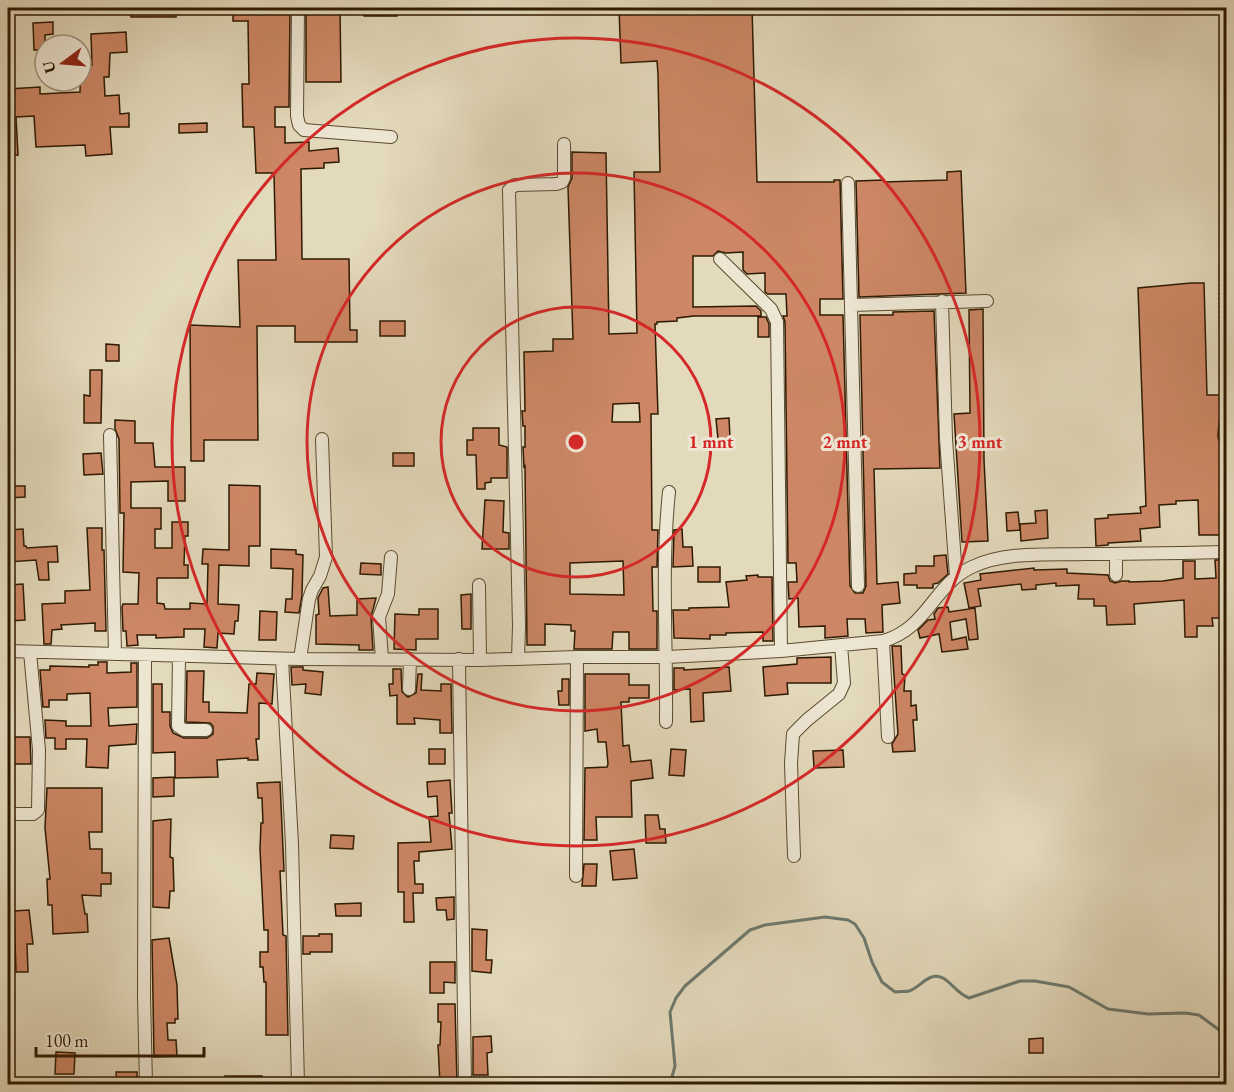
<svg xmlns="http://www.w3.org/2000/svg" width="1234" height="1092" viewBox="0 0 1234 1092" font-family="'EB Garamond',serif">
  <rect width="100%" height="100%" fill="#e3d9bb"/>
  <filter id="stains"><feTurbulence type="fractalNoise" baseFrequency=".00333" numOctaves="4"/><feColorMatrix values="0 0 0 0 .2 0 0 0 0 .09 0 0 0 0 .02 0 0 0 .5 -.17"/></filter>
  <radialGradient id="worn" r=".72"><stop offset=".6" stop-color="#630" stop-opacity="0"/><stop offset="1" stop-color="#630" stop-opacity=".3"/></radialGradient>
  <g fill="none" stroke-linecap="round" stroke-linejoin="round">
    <path stroke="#6d796e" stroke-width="3" d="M670,1084l5,-18 -5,-54 6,-14 9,-12 65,-56 15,-5 60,-8 23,3 7,4 9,14 8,24 10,20 13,10c4,-1 10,0 14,-1 12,-4 20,-20 34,-13 10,6 15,16 26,20l51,-17h15l34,6 39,22 40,5 37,-1 14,2 27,20"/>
  </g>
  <path fill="#cd8766" stroke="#2e1a00" stroke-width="1.5" fill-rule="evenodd" d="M131,8h45v9h-45z
    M233,8h57l-1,99h-14v20h10v16l24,-1v9l29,-3 1,14 -15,1v5l-23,1 1,90h47l1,71h7v12h-62v-16h-38l1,114h-54v21h-13l-1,-136 50,2 -2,-67h38l-2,-87h-18l-2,-46h-11l-1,-43h7l-1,-63h-15z
    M306,8h34l1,74h-35z
    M363,8h34v8h-33z
    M619,8h133l5,174h77v-2h6l3,119h-23v16h23l7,271 5,7h8l3,-7 -6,-271h33v-3l41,-1 6,157 -66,1 3,115 21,-2 2,21 -18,2 1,27 -17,1 -1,-14h-18l1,17 -23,2v-12l-26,1 -1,-29 -9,1 -1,-17h9l-1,-19h-8l-3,-241 -2,-6h4l-1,-22h-18l-3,-2v-19l-18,1 -4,-4v-18l-17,1 -8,-2 -5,5h-20v51l63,-1 5,5v5h-67l-17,2v3l-20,1v2h-2l3,90h-7l1,116h6l-1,37h-5l1,44h4v38h-28v-17h-16l-1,17h-38l1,-18h-4v-6l-26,-1v21h-18l-2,-179 -1,1 -1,-20h2v-21h-2l-1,-15h3l-1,-59 29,-1v-12h20l-5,-152 4,-9v-26l34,1 3,181 28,-1 -3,-161h26l-2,-98 -1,-13 -36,2zM639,403l1,19h-28l1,-18zM623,561l1,34 -54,-1v-31z
    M53,22v12l-8,1v15h-11l-1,-27z
    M126,32l1,20 -17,1 -1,24h-5l1,19 14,-1 1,19 9,-1v14h-19l2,27 -26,2 -1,-11 -49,2 -2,-31 -18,1 2,38 -10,1v-67l32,-2v7l40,-2 1,-26 11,-1 -1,-31z
    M207,123v9l-28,1v-9z
    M961,171l5,122 -107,4 -3,-116 28,-1v2l63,-2v-8z
    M1191,283h13l3,112h15l1,23 -4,4 -1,14 1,5 5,3 3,91h-28l-1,-35 -22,1v3l-17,1 1,22 -20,2 1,12 -33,2v2l-12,1 -1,-27 13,-1v-3l33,-2 -1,-6 6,-1 -8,-218z
    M983,309l1,151 4,81 -26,1 -8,-128 16,-1 -1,-103z
    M758,317h8l3,7v13h-11z
    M380,321h25v15h-25z
    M106,344l13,1v16h-13z
    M90,370h12l-1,53h-17v-28l6,1z
    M729,418l1,20 -12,1 -2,-20z
    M115,420l20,1v22h18l2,24h30v34h-17v-20l-37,1v26h30v21h-6v19h17v-26h16v14h-3l-1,29h4v13h-31v25l7,1 1,5h25v-6l17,1 1,-40h-6l1,-15 26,1v-65l31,1v60h-11v20l-30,-1 -1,39 21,1 -1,16h-3l-1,13 -16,-1 -1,15 -13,-1 1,-18h-21v8l-28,1v-3h-19l1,10 -11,1 -1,-15h-3l-1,-24 1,-3h15l1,-31 -16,-1 1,-59h-4l-1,-74 -4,-10z
    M473,428h26v17l8,2v31h-16v4l-6,1v6h-8l-1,-34h-9v-15h6z
    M101,453l2,21 -19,1 -1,-21z
    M393,453h21v13h-21z
    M8,486h17v11l-17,1z
    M485,500l19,1 -1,31 6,1v16h-27z
    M1047,510l1,28 -27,3 -1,-17 16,-1 -1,-12z
    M1018,512l2,18 -13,1 -1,-18z
    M87,528h15v22h2l2,81h-11v-8l-34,2 1,4 -10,1 -1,14h-7l-2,-40 23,-1v-12l25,-1z
    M23,529l1,17h2l1,2 30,-2 1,16h-10l1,18h-10l-3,-20 -28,2v-32z
    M682,529l1,18h9l1,19 -20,1 1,-37z
    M271,549l25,1v4l7,1 -1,40 -3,18 -14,-1 1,-13h6l1,-30 -22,-1z
    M946,555l2,19 -10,9 -5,1v4h-16v-3h-13v-11l12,-1v-7h18v-10z
    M1215,560h12v58h-15l1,8h-16v11h-12l-1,-37 -50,4 1,20 -28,1 -1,-19h-12v-7h-16l1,-14 -23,1v-3l-20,2v4l-14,1 -1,-6 -43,5 3,17 -12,2 -5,-25 17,-3 -1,-6 54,-6v2l33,-1v4l41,2 2,6 5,2 7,-2h7v1l34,-1 20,-3v-17h12v18l21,-1z
    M361,563l20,1v11l-21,-1z
    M698,567h22v15h-22z
    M758,575v2h14l1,64h-10v-9l-37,1v2h-16v4l-36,-1 -1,-28h16v-2l40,-1 -3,-25 21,-2 -1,-4z
    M23,584l2,36 -16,1 -1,-36z
    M328,587l2,29 27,-1v-16l19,-1 -5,19 2,33h-14v-5l-43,-1v-29l3,-1 -1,-16 5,-10z
    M471,594v35h-9l-1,-34z
    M948,607l1,5 26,-4 3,31 -9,1 -3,-21 -16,3 2,18 14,-3 2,12 -26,3 -3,-18 -19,4 -2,-8 10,-10 7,-1 -1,-5 4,-6z
    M419,609h19v30h-22v11l-22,-1 1,-35 24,1z
    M260,611l17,1 -1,28h-17z
    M892,646h9l1,28 3,1 -1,16h7v15l5,-1 1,15h-4l2,31 -22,1 -1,-8 6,-10z
    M831,657v26h-44l1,11 -23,2 -2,-29 34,-3v-6z
    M98,662h9v11l24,-1v-9h6v44l-29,1 1,18 28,-2 -1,20 -27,2 -1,22 -22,-1 1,-28h-21v10h-11v-11h-9l-1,-18 21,1v5h25l-1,-33 -23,1v6h-18v7h-6l-3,-37h10v-4l39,1v-2h9z
    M291,667h12v3l20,2 -2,23 -16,-2 1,-9 -14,1z
    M729,667l2,24 -28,2 1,28 -13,1 -1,-33 -16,1v-22h10v2z
    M393,669h8l1,23 6,5 8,-4 2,-19h4l-1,16 20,1v-7h10l1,49h-12v-13l-26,-2 1,6h-18v-29l-7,1 -1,-12h4z
    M187,671h17l-1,31h6v10l38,1 2,-29h7l1,-11 17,1 -2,30 -13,-1v36h-3l2,21h-10v-2l-31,2 1,17 -43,1v-26l-22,1v-69h9v28h8v14l3,7 11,5h23l6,-4v-8l-3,-3 -24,-1z
    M585,674h44v11h20v13h-20v4h-8l2,44 6,-1 2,17 20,-2 2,18 -22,3 1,36h-36l1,23h-13l1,-72 22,-1 1,-3 -2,-22h-8l-1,-13 -12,2z
    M562,679h7v26h-10l-1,-14h4z
    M12,737h18l1,27h-18z
    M429,749h16v15h-16z
    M671,749l15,1 -2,26 -15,-1z
    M843,750l1,17 -30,1 -1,-17z
    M174,777v19l-21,1v-19z
    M450,780l2,33h-3l3,36 -33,3v9h-5l1,23h8v9h-10l1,29h-10v-30h-6v-49l33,-1 -2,-25 9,-1 -1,-20 -9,1 -1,-15z
    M280,782l4,89h-4l3,64 3,1 2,99h-22v-53h-2l-1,-15h-3v-15h8v-22h-4l-4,-81 1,-26h2l-1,-25h-4l-1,-15z
    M47,788h55v44h-13l1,17h12v24h9v11h-10v12l-19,-1 3,19h2l1,18 -35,2 -1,-29h-4l-1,-26h3l-5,-51z
    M645,815h13l2,14h5l1,14h-20z
    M171,819l-1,38 3,1 1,33h-4l-1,17 -16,-1v-86z
    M331,835l23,1 -1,13 -23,-1z
    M634,849l3,29 -24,2 -3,-29z
    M584,864h13l-1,22h-14z
    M454,897v22l-7,1 -1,-10h-9l-1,-12z
    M361,903v13h-25l-1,-12z
    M29,910l4,34h-6l1,28h-12l-2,-61z
    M472,929l15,1 -1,30h6l-1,13 -19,-2z
    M319,934h13v18h-22v2h-7v-18h16z
    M169,938l8,47 1,34h-3v4h-8l1,17h8l1,16 -23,1 -2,-117z
    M430,962h25v21l-11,-1v11h-14z
    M438,1004h17l2,80h-17l-2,-39h2l1,-23h-3z
    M491,1036l1,16 -5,1 1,22h-15v-38z
    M1043,1038v15h-14v-14z
    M56,1052l19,1 -1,21h-19z
    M116,1072h21v12h-20z
    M225,1076h37v8h-37z"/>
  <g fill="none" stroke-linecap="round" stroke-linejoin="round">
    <g stroke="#5b4a2f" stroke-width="14">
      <path id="minor" d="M298,8l-1,108 2,9 5,5 87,7
        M848,183l3,122
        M720,259l51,50 6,13 4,329
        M942,301l4,138 10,137
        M1226,426v10
        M110,435l5,219
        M1116,554v21
        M479,585l1,75
        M858,586l-7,-281 136,-4
        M883,641l5,96
        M8,651l292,8 180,1 97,-3h90l114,-6 102,-10c45,-13 50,-56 89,-74 33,-16 77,-12 113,-13 47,0 94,-1 141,-2
        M145,655l-1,342 2,87
        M179,656l-1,70 6,4h22
        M282,659l10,185 6,240
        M300,659l9,-60 3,-9 8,-14 6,-19 -4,-118
        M382,659l-3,-42 9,-23 3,-37
        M459,659l6,425
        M518,659l1,-33 -10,-436 6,-5 41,-1 6,-2 2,-4v-34
        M409,689l1,-30
        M666,722c1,-77 -5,-154 3,-230
        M8,814h25l5,-4 1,-60 -9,-98
        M794,856l-3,-93 2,-29 14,-14 32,-26 5,-11 -3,-38
        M576,876l1,-219"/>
    </g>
    <path stroke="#2e1a00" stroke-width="2" stroke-dasharray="1.5 3" stroke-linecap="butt" d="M1226,145c-6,26 -4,55 -5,82 -1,48 -6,104 5,151"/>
    <use href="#minor" stroke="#ede6d3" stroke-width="12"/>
  </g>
  <g fill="none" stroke="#d62828" stroke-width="3">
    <circle cx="576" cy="442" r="135"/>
    <circle cx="576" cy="442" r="269"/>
    <circle cx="576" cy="442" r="404"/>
  </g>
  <circle cx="576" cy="442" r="9" fill="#d62828" stroke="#ede6d3" stroke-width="3"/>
  <g font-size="18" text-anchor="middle" font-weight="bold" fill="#d62828" stroke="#ede6d3" stroke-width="6" stroke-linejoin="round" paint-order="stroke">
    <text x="711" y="448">1 mnt</text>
    <text x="845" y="448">2 mnt</text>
    <text x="980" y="448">3 mnt</text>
  </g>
  <rect width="1234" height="1092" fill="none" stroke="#e3d9bb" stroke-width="30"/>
  <rect x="9" y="9" width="1216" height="1074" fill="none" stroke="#2e1a00" stroke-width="3"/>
  <rect x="15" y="15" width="1204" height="1062" fill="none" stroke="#2e1a00" stroke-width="1.5"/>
  <g transform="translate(63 63) rotate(254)"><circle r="28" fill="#ede6d3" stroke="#a1947f" stroke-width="1.5"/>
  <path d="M0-4.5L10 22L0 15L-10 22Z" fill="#8f2418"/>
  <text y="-9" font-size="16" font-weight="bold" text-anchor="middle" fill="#2e1a00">U</text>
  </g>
  <path d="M36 1047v9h168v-9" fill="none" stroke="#2e1a00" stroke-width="3"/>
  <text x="45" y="1047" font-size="18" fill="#2e1a00" stroke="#ede6d3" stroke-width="4.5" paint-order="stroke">100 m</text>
  <rect width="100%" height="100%" filter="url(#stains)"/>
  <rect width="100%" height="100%" fill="url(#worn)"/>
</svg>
